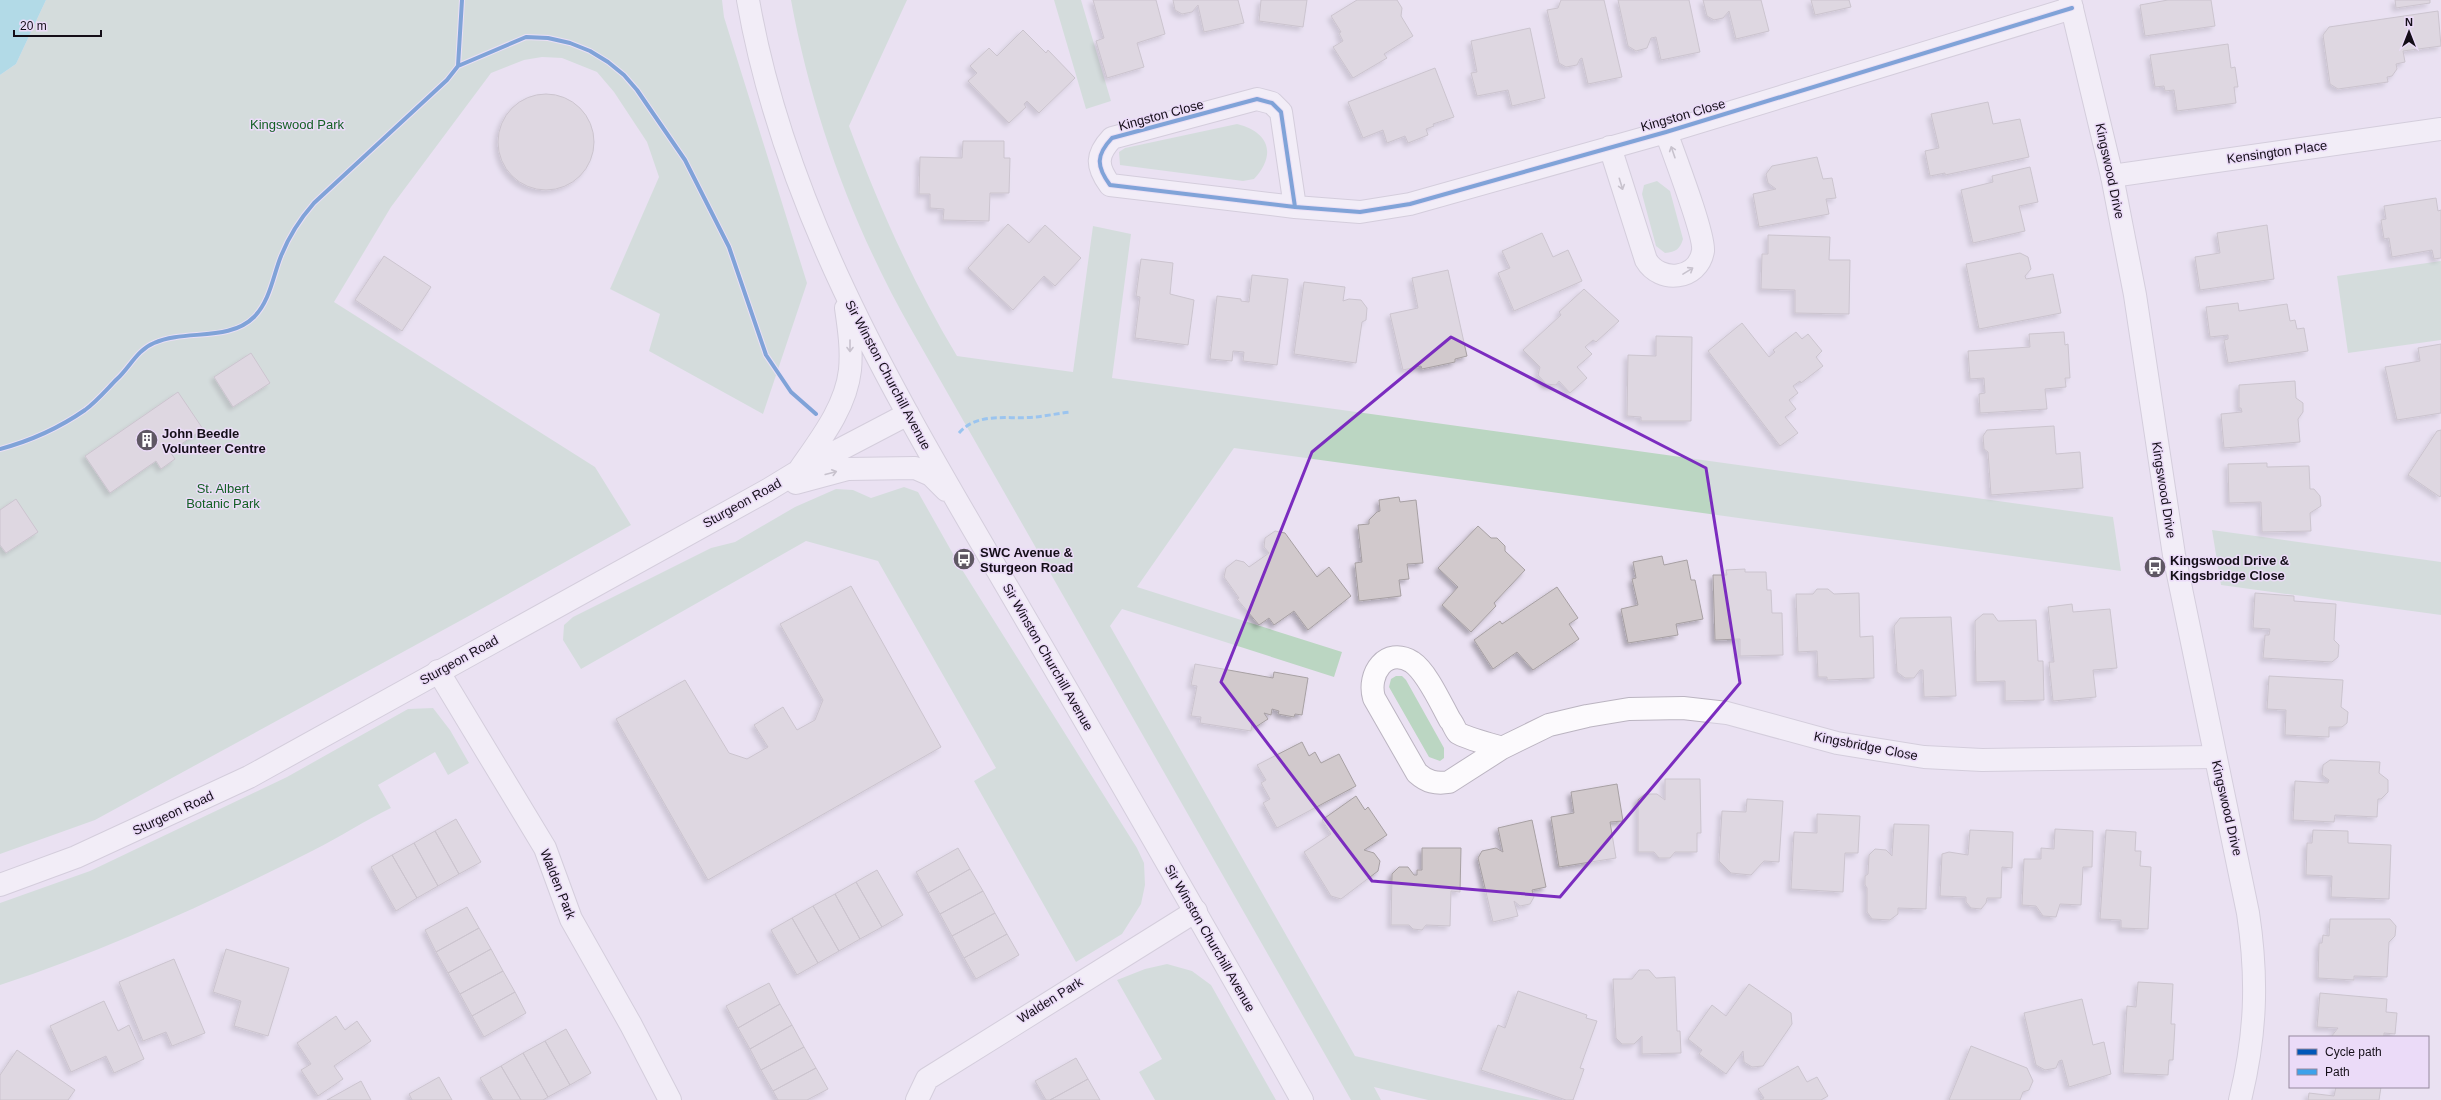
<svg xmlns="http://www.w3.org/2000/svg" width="2441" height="1100" viewBox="0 0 2441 1100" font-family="Helvetica,sans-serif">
  <defs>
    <filter id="shadow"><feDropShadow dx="-3.5" dy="3.5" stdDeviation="2" flood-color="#0004"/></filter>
  </defs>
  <rect width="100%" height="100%" fill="#eae1f2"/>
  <path fill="#bbd6c2" d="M46,0h676l2,17 83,266 -44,131 -114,-63 11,-37 -50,-25 49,-112 -12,-35 -33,-50 -17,-20 -35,-14 -20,-1 -18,3 -33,13 -100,134 -57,95 261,165 36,58 -164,92 -372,203 -95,34v-779l16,-11z
    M791,0h116l-58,126c30,81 64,157 108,230l116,16 20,-146 38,8 -19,144 1001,139 8,54 -887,-123 -97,139 205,65 -8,25 -212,-68 -12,17 245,430 185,44h-112l-54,-13 7,13h-30l-440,-771c-58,-102 -99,-214 -120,-329z
    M1054,0h27l30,101 -25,8z
    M1237,124c32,8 40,30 17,55l-11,2 -123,-16 -1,-13 6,-4z
    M1657,181l13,10 13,48c-3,10 -7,13 -18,14l-9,-7 -14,-52 2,-9z
    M2441,261v79l-93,13 -11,-77z
    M904,487l14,5 43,76 176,280 7,15 1,22 -4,19 -19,30 -46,28 -102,-181 22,-13 -118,-207 -72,-20 -225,128 -18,-29 1,-15 9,-8 138,-69 24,-6 60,-35 41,-18 17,1 18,8z
    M2212,530l229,32v53l-220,-30z
    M1396,676h6l4,4 38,68v10l-4,3 -11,-4 -40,-70 2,-8z
    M433,708l17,22 19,33 -21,12 -13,-23 -57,33 13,23c-27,13 -51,29 -77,42 -101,51 -206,100 -314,135v-82l90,-32 197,-94 121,-68z
    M1167,964l25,7 19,14 65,115h-121l-16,-28 23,-13 -45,-79 28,-11z"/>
  <path fill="#70d1da" d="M0,0h46l-30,64 -16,11z"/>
  <path fill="#d1c9cc" stroke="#a7a0a3" filter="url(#shadow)" d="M1093,0h63l9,34 -28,9 7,24 -37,11 -11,-37 8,-3z
    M1173,0h65l6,23 -40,9 -6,-27 -6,7 -10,2 -7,-4z
    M1261,0h46l-4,27 -44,-6z
    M1357,0h40l5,8 -1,8 12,20 -29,18 3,4 -34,20 -20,-31 10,-6 -4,-8 2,-1 -10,-16z
    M1561,0h43l18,77 -34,7 -6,-26 -2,1 -3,6 -11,2 -7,-4 -12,-53 11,-2z
    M1618,0h71l11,52 -39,8 -5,-23 -5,1 -4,10 -11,3 -8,-5z
    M1703,0h58l8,31 -33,8 -7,-28 -6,7 -9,2 -7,-4z
    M1811,0h38l2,7 -36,8z
    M2168,0h43l4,26 -70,10 -5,-31z
    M2395,0h35v3l-34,5z
    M2438,11l3,35 -38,5 2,11 -9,2 1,5 -5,7 -5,1 1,5 -50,7 -8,-5 -7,-49 6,-8z
    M1530,28l15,70 -33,8 -4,-16 -31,6 -6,-23 6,-1 -6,-31z
    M1023,30l23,23 2,-3 27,28 -36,35 -12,-12 -3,3 2,3 -17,16 -41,-42 9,-8 -7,-7 19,-18 8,8z
    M2228,44l3,24 4,-1 3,20h-4l2,16 -59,8 -3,-21 -9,1 -1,-5 -9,1 -5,-32z
    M1435,68l19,49 -21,7 1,2 -8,3 2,6 -20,8 -3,-7 -18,7 -4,-13 -20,8 -15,-36z
    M498 142a48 48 0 1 1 96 0a48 48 0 1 1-96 0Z
    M1988,102l5,22 27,-5 9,38 -84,18v-2l-15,3 -5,-25 14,-3 -8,-34z
    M963,141h41v17h6l-1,35h-19l-1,28 -46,-1 1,-11 -14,-1v-14h-11l1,-37 42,1z
    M1817,157l6,22 9,-1 4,20 -10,1 3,15 -70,13 -6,-33 23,-5 -8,-6 -2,-9 6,-8z
    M2030,167l8,35 -19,4 6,25 -52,12 -12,-53 32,-8 -1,-6z
    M2436,198l2,13 3,-1v48l-7,1 -2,-9 -40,7 -3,-19 -5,1 -3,-19 5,-1 -2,-13z
    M1008,224l21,19 16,-18 36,33 -26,28 -11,-10 -31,34 -45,-42z
    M2267,225l7,54 -74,11 -5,-33 25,-4 -3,-20z
    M1542,233l11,24 15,-7 14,31 -68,30 -16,-38 12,-5 -8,-17z
    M1768,235l62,2 -1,23h21l-1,54 -54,-1v-23l-34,-1 1,-35h6z
    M2020,253l8,4 3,12 -6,7 1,3 27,-5 8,39 -82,16 -13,-65z
    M384,256l47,31 -29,44 -47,-31z
    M1141,259l32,4 -3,31 24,6 -6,45 -53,-7 5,-41 -4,-1z
    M1448,270l19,86 -12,3v3l-33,7 -1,-3 -18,4 -13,-56 28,-6 -6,-30z
    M1252,275l36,4 -11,86 -34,-4 1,-9 -11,-1 -1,10 -22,-2 7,-63 24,3v2l8,1z
    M1304,282l41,5 -2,14 6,-2 12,1 6,8 -1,12 -4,2 -6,41 -62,-9z
    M1584,289l35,32 -23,21 -3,-2 -8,7 7,7 -15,13 10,11 -17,15 -11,-12 -3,4 -10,-1 -8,-9 2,-8 -17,-17 38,-35 -2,-3z
    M2238,303l1,8 48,-7 3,17 5,-1 2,9 7,-1 4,23 -80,12 -4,-23 4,-1v-4l-18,2 -4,-30z
    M1742,323l27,34 6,-5 -2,-2 23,-18 6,7 6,-5 14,17 -6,6 7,9 -22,17 -1,-2 -7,5 5,7 -9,7 7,9 -11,8 13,16 -18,13 -72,-95z
    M2064,332l1,13 3,-1 2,34h-5l1,9 -21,2 2,20 -67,4 -1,-19 6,-1 -1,-15 -14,1 -2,-28 62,-4 -1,-13z
    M1656,336l36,1 -1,84h-50v-4l-14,-1 1,-61 28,1z
    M2441,344v69l-44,7 -12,-53 35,-6 -2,-13z
    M251,353l19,30 -37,24 -19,-30z
    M2295,381l1,17 7,5v9l-5,7 2,23 -76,6 -3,-34 21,-2 -1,-4h-2v-23z
    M178,392l25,37 -33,23 5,7 -14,10 -5,-8 -46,32 -25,-37z
    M2054,426l2,28 24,-2 3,36 -92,7 -3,-43 -4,-3 -1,-13 4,-6z
    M2441,430v65l-1,2 -32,-22 29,-44z
    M2267,463v4l42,-1 1,23h4l6,7 1,10 -11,7 1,18 -49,1 -1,-30 -32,1 -1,-39z
    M1399,497l1,5 16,-2 7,63 -16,1 2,15 -10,1 2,16 -42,5 -4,-38 7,-1 -4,-37 11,-1v-4l8,-8 3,-1 -1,-11z
    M16,499l22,33 -32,21 -6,-8v-35z
    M1478,526l13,12h6l8,8v5l20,19 -31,33 2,3 -25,26 -29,-27 16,-18 -20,-19z
    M1275,531l10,2 32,44 12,-10 22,29 -43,34 -14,-19 -20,14 -5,-7 -10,7 -22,-26 2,-1 -15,-21 2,-9 10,-8 8,2 5,5 20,-14 -5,-6 1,-9z
    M1662,556l2,9 23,-5 4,20h4l8,39 -27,5 2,11 -50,8 -7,-34 17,-4 -6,-26 4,-1 -3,-16z
    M1745,569v3h21l1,18h4l1,23h10l1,42 -43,1v-17l-25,1 -2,-65h14l-1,-5z
    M851,586l90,161 -233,133 -92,-161 69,-39 44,73 18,6 21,-12 -14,-22 29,-18 14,23 18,-10 8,-20 -43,-76z
    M1557,587l21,31 -9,6 10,15 -46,31 -16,-18 -24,17 -19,-29 26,-19 2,3z
    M1817,589h11l6,5 25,-1 1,44 13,-1 1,42 -47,2v-3h-9l-1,-26 -19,1 -2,-58h17z
    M2255,593l39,3v5l42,3 -2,36 5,5 -1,12 -6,5 -69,-4 2,-23h4l1,-6 -17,-1z
    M2072,604l1,8 37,-3 7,59 -24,2 3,27 -43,4 -4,-39h5l-6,-55z
    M1983,614h10l5,7 38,-1 2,41h5l1,39 -39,1v-20l-29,1 -1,-61z
    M1951,617l5,79 -32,1 -1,-27h-3l-6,8h-9l-8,-6 -3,-46 6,-8z
    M1195,664l78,14 1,-6 34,6 -6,37 -7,-1 -1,3 -16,-3 1,-3 -7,-2 -1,6 -7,-2 4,6 -14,9 -2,-4 -1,7 -51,-8 1,-6 -10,-1 6,-30 -6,-1z
    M2269,676l74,4 -2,27 7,5 -1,11 -5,4h-13v10l-44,-2 1,-25 -19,-1z
    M1302,742l7,14 6,-4 6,11 18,-9 17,32 -79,42 -14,-25 7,-4 -9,-16 5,-3 -9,-15z
    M2330,760l50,2 -1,11 9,7v12l-7,7h-3l-1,18 -42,-2 -1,7 -41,-2 2,-39 33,2 1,-3 -7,-5 1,-10z
    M1665,779h35l1,54h-4v19h-22l-5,6h-11l-5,-6h-16v-52l7,-6h12l8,6z
    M1617,784l6,37 -13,1 6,36 -57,9 -8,-50 23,-4 -3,-21z
    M1356,796l9,14 3,-3 19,28 -23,15 10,3 6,8 -2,10 -37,28 -10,-3 -27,-44 27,-18 -9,-14z
    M1747,799l36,2 -4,61 -15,-1 -13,14 -20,-2 -12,-12 3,-50 24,1z
    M1817,814l43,2 -2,37h-13l-2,39 -52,-3 3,-57 23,1z
    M456,819l25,43 -22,12 -24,-43z
    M1532,820l14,67 -14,3 2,7 -4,7 -10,2 -6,-5 4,15 -25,6 -15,-64 4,-7 14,-3 7,4 -5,-24z
    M1894,824l35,1 -3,84 -28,-1v6l-8,6 -18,-1 -5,-7v-24l-2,-3v-9l3,-2 1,-19 6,-6 11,1 6,6z
    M2055,829l38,2 -1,36h-9l-2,38 -21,-1 -4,13 -13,-1 -7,-10 -14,-1 2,-46h17v-11l13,1z
    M1970,830l43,2 -1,36 -10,-1 -1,31h-14l-1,5 -5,6 -10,-1 -5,-6v-5l-26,-1 2,-42 7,-2 19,3z
    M2106,830l30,2 -1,19h6l-1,15 11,1 -3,62 -27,-1v-8l-21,-1z
    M2313,830l35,1v12l43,2 -2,54 -58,-2 1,-21 -26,-1 1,-32h5z
    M435,831l24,43 -21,12 -24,-43z
    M414,843l24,43 -21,12 -25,-43z
    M958,848l12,21 -42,24 -12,-21z
    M1422,848h39l-1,44 -9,-1 -1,35 -24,-1 -4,5 -9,-1 -4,-4h-18l1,-51 7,-7h9l6,8h3v-5h5z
    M392,855l25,43 -21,13 -25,-44z
    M970,869l13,22 -43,23 -12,-21z
    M877,870l26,45 -21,12 -26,-45z
    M856,882l26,45 -22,12 -25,-45z
    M983,891l12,22 -43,23 -12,-22z
    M835,894l25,45 -21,12 -26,-45z
    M813,906l26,45 -21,12 -26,-45z
    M467,907l12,21 -43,24 -11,-22z
    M995,913l12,21 -43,24 -12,-22z
    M792,918l26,45 -21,12 -26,-45z
    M2330,919h60l6,7 -1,10 -6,6 -2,35 -33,-1v4l-36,-2 1,-35h3l1,-8 6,1z
    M479,928l12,21 -43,24 -12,-21z
    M1007,934l12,21 -43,24 -12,-21z
    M226,949l63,19 -21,68 -34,-10 7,-25 -28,-9z
    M491,949l12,22 -43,23 -12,-21z
    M174,959l31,74 -33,13 -6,-14 -23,9 -24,-59z
    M1639,970h10l7,8 19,-1 2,54h3l1,22 -39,1v-18l-8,8h-12l-6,-6 -3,-59h19z
    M503,971l12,21 -43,24 -12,-22z
    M2138,982l35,2 -2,40h4l-2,36h-4l-1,15 -45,-2 4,-67 9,1z
    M769,983l11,21 -42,24 -12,-22z
    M1749,984l42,29 1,11 -29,42 -11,1 -8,-5 -1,-11 -17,23 -27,-20 3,-4 -14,-11 24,-34 14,11z
    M1518,991l69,24 -1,3 11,3 -17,47 4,1 -11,31h-7l-85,-30 17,-45 7,3z
    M515,992l11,21 -42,24 -12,-21z
    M2320,993l67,6 -1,13 11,1 -2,21 -11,-1v4h-53l7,-9 -21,-1z
    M2082,999l11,46 11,-3 7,32 -42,13 -7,-27 -3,1 -3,7 -11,2 -9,-5 -12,-52z
    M104,1001l14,30 11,-6 15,34 -30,14 -8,-17 -35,16 -21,-46z
    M780,1004l12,21 -42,24 -12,-21z
    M336,1016l9,14 12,-9 14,20 -37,25 9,13 -25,17 -17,-26 10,-6 -14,-21z
    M792,1025l12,22 -43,23 -11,-21z
    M566,1029l25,44 -21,12 -25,-44z
    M545,1041l25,44 -22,12 -25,-44z
    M1971,1046l56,22 6,13 -4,9 -6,2 -3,8h-71z
    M804,1047l12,21 -43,23 -12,-21z
    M17,1050l58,40 -7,10h-68v-25z
    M523,1053l25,44 -5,3h-22l-20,-34z
    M1076,1058l12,21 -38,21h-4l-11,-19z
    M501,1066l20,34h-28l-13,-22z
    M1798,1066l9,16 10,-5 11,19 -7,4h-61l4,-2 -6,-9z
    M816,1068l12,21 -21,11h-29l-5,-9z
    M439,1077l13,23h-40l-3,-6z
    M1088,1079l12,21h-50z
    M361,1081l10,19h-44z
    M2336,1087h45l-2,13h-71l1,-7 25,3z"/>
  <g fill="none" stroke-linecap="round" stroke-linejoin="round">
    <g stroke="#bbb4c1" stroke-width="24">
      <path id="street" d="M1610,147l36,113c14,24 52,20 57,-9 2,-16 -30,-99 -37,-119
        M2112,176l329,-47
        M1295,207l-185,-22c-14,-19 -14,-30 2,-47l145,-39 15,4 9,9 14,95 65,5 50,-8 256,-72 406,-124
        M438,671l107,177 26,71 60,106 39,75
        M1502,748l-53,34c-13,2 -22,0 -32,-9l-43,-75c-7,-24 12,-52 38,-36 15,10 29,42 38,58 3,3 5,10 8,13 10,6 32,11 44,15l47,-23 38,-9 42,-7 54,-1 44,5 110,30 87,14 58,3 233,-3
        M917,1100l10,-21 269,-168"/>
    </g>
    <g stroke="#bbb4c1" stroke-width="24">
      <path id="secondary" d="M748,0c39,224 160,416 272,609 95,163 190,327 282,491
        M2070,0l42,176 23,119 39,260 74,358c10,66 8,122 -8,187
        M800,469c20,-29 46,-62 50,-99 2,-21 -1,-41 -4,-62
        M796,483l52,-14 67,-1 16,7 15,15
        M0,885l76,-28 173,-80 517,-286 33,-20 109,-57"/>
    </g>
    <use href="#street" stroke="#fcfafd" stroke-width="22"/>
    <use href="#secondary" stroke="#fcfafd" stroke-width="22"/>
    <path stroke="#3da1ea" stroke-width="3" stroke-dasharray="6 3" stroke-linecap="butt" d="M959,433c19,-22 50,-13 76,-16 12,-1 24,-4 36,-5"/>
    <g stroke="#ebdbf8" stroke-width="6">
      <path id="cycleway" d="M458,66l68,-29 22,1 22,5 20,8 18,11 16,13 13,15 48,70 44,87 37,108 25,37 25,22
        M458,66l4,-66
        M1295,207l-185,-22c-14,-19 -14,-30 2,-47l145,-39 15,4 9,9 14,95 65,5 50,-8 256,-72 406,-124
        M0,449c30,-8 59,-21 85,-39 12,-9 22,-21 32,-31 13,-12 20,-29 37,-36 31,-14 75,-1 100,-26 16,-16 19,-41 27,-61 8,-20 19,-37 33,-53l133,-123 11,-14"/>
    </g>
    <use href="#cycleway" stroke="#0057b8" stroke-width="4"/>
  </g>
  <defs><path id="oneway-shaft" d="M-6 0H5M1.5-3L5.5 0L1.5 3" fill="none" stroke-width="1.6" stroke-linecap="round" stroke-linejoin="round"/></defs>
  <g stroke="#9f9ca1">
    <use href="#oneway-shaft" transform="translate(1673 152) rotate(-109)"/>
    <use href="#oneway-shaft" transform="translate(1621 184) rotate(73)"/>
    <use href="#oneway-shaft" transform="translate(1688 271) rotate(-32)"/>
    <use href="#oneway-shaft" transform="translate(850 346) rotate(90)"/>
    <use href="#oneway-shaft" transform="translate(831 473) rotate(-15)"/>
  </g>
  <path d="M0 0H2441V1100H0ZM1451,337l255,131 34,215 -180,214 -188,-16 -151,-199 91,-230z" fill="#eae1f2" fill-opacity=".55" fill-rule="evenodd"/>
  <path fill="none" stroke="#7b2cbf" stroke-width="3" stroke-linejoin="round" d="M1451,337l255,131 34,215 -180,214 -188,-16 -151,-199 91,-230z"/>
  <defs>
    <g id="building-disc" transform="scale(1.15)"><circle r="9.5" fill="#5f5864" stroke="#ebdbf8"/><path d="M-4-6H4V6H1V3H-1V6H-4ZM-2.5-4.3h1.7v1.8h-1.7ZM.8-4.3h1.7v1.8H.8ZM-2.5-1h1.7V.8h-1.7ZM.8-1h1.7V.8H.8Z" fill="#fff"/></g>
    <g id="bus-disc" transform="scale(1.15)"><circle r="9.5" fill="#5f5864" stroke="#ebdbf8"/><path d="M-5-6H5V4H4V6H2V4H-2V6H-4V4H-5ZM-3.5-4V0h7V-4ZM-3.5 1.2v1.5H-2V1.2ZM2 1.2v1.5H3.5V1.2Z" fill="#fff"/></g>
  </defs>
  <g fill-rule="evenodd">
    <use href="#building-disc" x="147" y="440"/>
    <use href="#bus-disc" x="964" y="559"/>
    <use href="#bus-disc" x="2155" y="567"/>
  </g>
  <g text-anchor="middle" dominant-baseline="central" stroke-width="3" stroke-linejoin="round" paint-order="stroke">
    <g font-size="13" fill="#140e18" stroke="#ebdbf8">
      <text transform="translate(1161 115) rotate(-15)">Kingston Close</text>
      <text transform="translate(1683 115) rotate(-16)">Kingston Close</text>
      <text transform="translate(2277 152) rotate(-8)">Kensington Place</text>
      <text transform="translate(2110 171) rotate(78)">Kingswood Drive</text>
      <text transform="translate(888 375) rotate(62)">Sir Winston Churchill Avenue</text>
      <text transform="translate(2164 490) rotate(81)">Kingswood Drive</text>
      <text transform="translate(742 503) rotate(-29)">Sturgeon Road</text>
      <text transform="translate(1048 657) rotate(60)">Sir Winston Churchill Avenue</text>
      <text transform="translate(459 660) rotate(-29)">Sturgeon Road</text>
      <text transform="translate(1866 746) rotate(11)">Kingsbridge Close</text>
      <text transform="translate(2227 808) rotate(77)">Kingswood Drive</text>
      <text transform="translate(173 813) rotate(-25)">Sturgeon Road</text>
      <text transform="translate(558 884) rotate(68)">Walden Park</text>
      <text transform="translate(1210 938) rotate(60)">Sir Winston Churchill Avenue</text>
      <text transform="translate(1050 1000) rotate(-32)">Walden Park</text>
    </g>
    <g font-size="13" fill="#146025" stroke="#ebdbf8">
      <text x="297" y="124">Kingswood Park</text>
      <text x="223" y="488">St. Albert<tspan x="223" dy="15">Botanic Park</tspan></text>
    </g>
    <g font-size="13" font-weight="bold" fill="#140e18" stroke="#ebdbf8" text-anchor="start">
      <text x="162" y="433">John Beedle<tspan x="162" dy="15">Volunteer Centre</tspan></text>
      <text x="980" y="552">SWC Avenue &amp;<tspan x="980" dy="15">Sturgeon Road</tspan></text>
      <text x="2170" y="560">Kingswood Drive &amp;<tspan x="2170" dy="15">Kingsbridge Close</tspan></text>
    </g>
  </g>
  <rect x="2289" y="1036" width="140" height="52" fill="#ebdbf8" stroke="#95899e"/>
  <rect x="2297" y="1049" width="20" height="6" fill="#0057b8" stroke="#95899e"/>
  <text x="2325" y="1056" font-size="12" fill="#140e18">Cycle path</text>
  <rect x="2297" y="1069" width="20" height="6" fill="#3da1ea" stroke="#95899e"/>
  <text x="2325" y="1076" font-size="12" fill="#140e18">Path</text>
  <g transform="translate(2409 32)" stroke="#ebdbf8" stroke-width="3" paint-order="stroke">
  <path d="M0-3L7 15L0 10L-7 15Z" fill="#140e18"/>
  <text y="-6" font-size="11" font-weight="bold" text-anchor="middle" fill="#140e18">N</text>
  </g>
  <path d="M14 30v6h87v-6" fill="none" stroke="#140e18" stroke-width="2"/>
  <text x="20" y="30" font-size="12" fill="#140e18" stroke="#ebdbf8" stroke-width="3" paint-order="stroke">20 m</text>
</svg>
